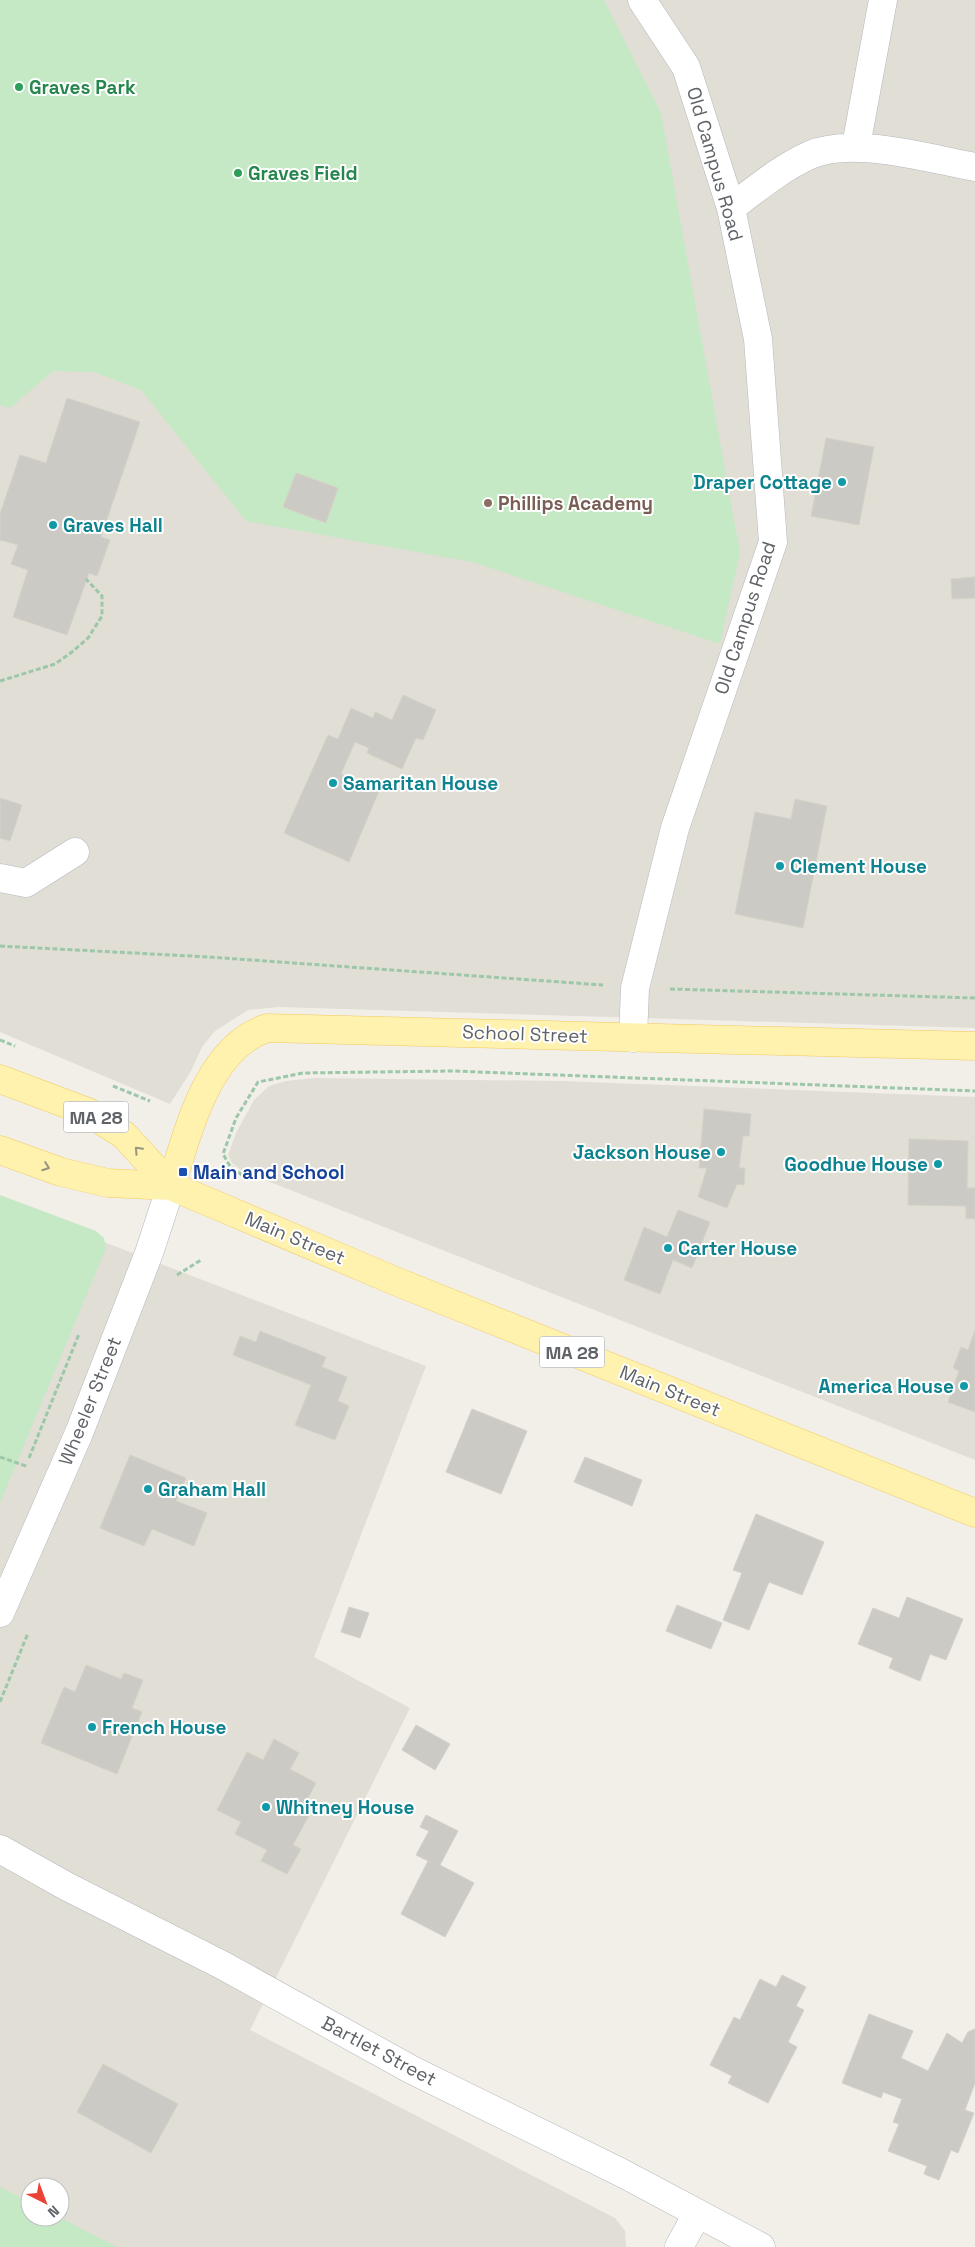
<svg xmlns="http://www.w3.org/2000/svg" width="975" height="2247" viewBox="0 0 975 2247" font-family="'Space Grotesk',sans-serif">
  <rect width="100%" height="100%" fill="#f1efe8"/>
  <path fill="#e1ded6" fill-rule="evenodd" d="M0,0h975v1028l-697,-21 -30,3 -33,21 -13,16 -11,24 -21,33 -170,-72z
    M314,1078l246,3 415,16v363l-733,-289 -10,-8 -4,-8 8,-22 18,-33 15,-14 17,-5z
    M0,1202l426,164 -112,291 96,51 -160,322 365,188 10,13 1,16h-626zM30,2187h30v30h-30z"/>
  <path fill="#c5e8c5" d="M0,0h604l57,113 79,440 -20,91 -248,-82 -226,-41 -105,-131 -47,-18 -41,-1 -43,37 -10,-3z
    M0,1195l96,36 8,7 2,10 -106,255z
    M0,2187l30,15v15h29l58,30h-117z"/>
  <path fill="#cccac5" stroke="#d6d1c6" d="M67,398l73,24 -39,115 9,3 -13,36 -8,-3 -22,62 -54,-18 15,-47 -17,-6 7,-19 -18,-5v-26l20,-59 26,8z
    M826,438l48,9 -15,78 -48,-9z
    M296,473l42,15 -12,35 -43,-16z
    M975,577v21l-23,1 -1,-20z
    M403,695l33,15 -13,30 -7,-2 -14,31 -35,-16 2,-5 -14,-6 -14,32 38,17 -30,71 -65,-29 44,-98 10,4 13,-31 22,10 2,-6 17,8z
    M0,798l22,7 -12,36 -10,-3z
    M795,799l32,7 -24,122 -68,-14 20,-102 36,7z
    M704,1109l47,5 -2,22h-6l-4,32h6l-1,17 -7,-1 -10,24 -29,-11 9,-29h-8z
    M909,1139l59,2 -1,47h8v31l-9,-1v-12l-58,-1z
    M678,1210l32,12 -18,46 -19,-8 -13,34 -36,-14 20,-53 23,10z
    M975,1330v82l-27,-10 11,-31 -6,-3 8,-21 7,3z
    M260,1331l66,26 -4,10 25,10 -9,24 11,5 -14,34 -40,-15 16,-40 -78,-30 7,-19 16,6z
    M472,1409l55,22 -26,63 -55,-22z
    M130,1455l56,23 -10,23 31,12 -13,33 -42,-17 -8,17 -44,-18z
    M585,1457l57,23 -10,26 -58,-24z
    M756,1514l68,28 -22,53 -33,-13 -20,48 -26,-10 19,-47 -9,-3z
    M907,1597l56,22 -17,41 -16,-6 -10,27 -31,-13 4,-10 -35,-14 15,-36 26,10z
    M677,1605l45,18 -11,26 -45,-18z
    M349,1607l20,6 -9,25 -19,-6z
    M86,1665l35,14 3,-6 19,7 -11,28 10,4 -25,62 -76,-31 23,-56 11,5z
    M416,1725l34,19 -15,26 -33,-20z
    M274,1739l25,14 -9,16 26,14 -9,17 8,4 -22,41 8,4 -14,25 -26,-13 6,-11 -32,-16 6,-12 -24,-12 30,-58 16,8z
    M426,1815l32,16 -18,34 34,18 -29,54 -44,-23 27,-53 -12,-6 13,-24 -9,-4z
    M782,1975l24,12 -10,19 8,4 -16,32 9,5 -29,56 -40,-20 4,-7 -22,-11 24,-48 6,3 20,-41 16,8z
    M869,2014l44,17 -12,27 27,13 19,-38 15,10 6,-11 7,-3v54l-10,27 9,3 -16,40 -7,-3 -12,30 -15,-6 3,-8 -39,-15 11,-27 -6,-2 9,-23 -19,-7 -2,6 -39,-15z
    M103,2064l75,40 -27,49 -74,-41z"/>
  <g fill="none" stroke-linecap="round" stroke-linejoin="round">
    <g stroke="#b5b8bc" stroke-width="29">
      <path id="minor" d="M856,146l27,-146
        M731,208c25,-19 50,-40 79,-53 43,-19 120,4 165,12
        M0,878l26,5 49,-31
        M633,1038l2,-50 40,-160 98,-286 -15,-203 -27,-131 -45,-141 -44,-67
        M0,1613l79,-180 70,-180 22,-67
        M0,1849l66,37 156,79 190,105 210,103 139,74
        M679,2247l18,-33"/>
    </g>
    <g stroke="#f2c960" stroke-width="29">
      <path id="major" d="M0,1079l88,33 36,23 47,51
        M0,1150l61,22 47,11 63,3 229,97 575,230
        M171,1186c17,-54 36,-138 96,-158l708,18"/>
    </g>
    <path stroke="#9cc7a9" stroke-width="3" stroke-dasharray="5 2.5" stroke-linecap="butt" d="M0,681l55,-17 17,-12 16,-14 14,-22v-20l-16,-17
      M0,946l209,11 394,28
      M670,989l305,9
      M0,1040l15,6
      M113,1086l37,15
      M242,1175l-12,-9 -7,-12 13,-36 22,-36 45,-9 150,-2 522,20
      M177,1275l24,-15
      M0,1457l26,9
      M29,1458l50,-124
      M0,1702l28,-69"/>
    <use href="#minor" stroke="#fff" stroke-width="28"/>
    <use href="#major" stroke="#fff2af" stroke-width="28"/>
  </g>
  <defs><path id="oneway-chevron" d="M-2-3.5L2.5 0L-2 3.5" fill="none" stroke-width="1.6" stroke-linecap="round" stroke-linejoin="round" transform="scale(1.25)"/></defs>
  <g stroke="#979581">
    <use href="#oneway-chevron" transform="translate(138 1150) rotate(-133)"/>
    <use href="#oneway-chevron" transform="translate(46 1167) rotate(20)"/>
  </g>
  <g fill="#2e9e5b" stroke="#fff" stroke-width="2">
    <circle cx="19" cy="87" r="5"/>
    <circle cx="238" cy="173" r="5"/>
  </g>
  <g fill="#0f9aa8" stroke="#fff" stroke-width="2">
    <circle cx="842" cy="482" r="5"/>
    <circle cx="53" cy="525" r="5"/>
    <circle cx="333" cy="783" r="5"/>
    <circle cx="780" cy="866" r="5"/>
    <circle cx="721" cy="1152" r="5"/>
    <circle cx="938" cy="1164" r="5"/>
    <circle cx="668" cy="1248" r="5"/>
    <circle cx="964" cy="1386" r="5"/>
    <circle cx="148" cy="1489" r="5"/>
    <circle cx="92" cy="1727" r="5"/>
    <circle cx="266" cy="1807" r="5"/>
  </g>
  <circle fill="#8d6e63" stroke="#fff" stroke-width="2" cx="488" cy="503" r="5"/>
  <rect fill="#1a4fb4" stroke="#fff" stroke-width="2" x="178" y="1167" width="10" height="10" rx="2.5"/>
  <g text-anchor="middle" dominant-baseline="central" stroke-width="4" stroke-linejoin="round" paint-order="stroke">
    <g fill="#fff" stroke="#8f9295" stroke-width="1">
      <rect x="63.5" y="1101.5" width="65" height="31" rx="4"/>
      <rect x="539.5" y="1336.5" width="65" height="31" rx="4"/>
    </g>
    <g font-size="18" font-weight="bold" fill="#5f6368">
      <text x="96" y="1117">MA 28</text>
      <text x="572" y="1352">MA 28</text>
    </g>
    <g font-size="19" font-weight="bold" fill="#27864d" stroke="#fff" text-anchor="start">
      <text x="29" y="87">Graves Park</text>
      <text x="248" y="173">Graves Field</text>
    </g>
    <g font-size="19" fill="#5f6368" stroke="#fff">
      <text transform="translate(715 164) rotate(74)">Old Campus Road</text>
      <text transform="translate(745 618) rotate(-72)">Old Campus Road</text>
      <text transform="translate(525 1034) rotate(2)">School Street</text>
      <text transform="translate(295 1238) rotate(23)">Main Street</text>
      <text transform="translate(670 1391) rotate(22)">Main Street</text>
      <text transform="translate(90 1401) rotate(-68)">Wheeler Street</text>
      <text transform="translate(379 2051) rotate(28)">Bartlet Street</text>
    </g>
    <g font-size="19" font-weight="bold" fill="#0d838f" stroke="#fff" text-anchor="start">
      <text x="832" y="482" text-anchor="end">Draper Cottage</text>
      <text x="63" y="525">Graves Hall</text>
      <text x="343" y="783">Samaritan House</text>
      <text x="790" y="866">Clement House</text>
      <text x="711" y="1152" text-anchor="end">Jackson House</text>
      <text x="928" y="1164" text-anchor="end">Goodhue House</text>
      <text x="678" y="1248">Carter House</text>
      <text x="954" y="1386" text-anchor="end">America House</text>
      <text x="158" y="1489">Graham Hall</text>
      <text x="102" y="1727">French House</text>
      <text x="276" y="1807">Whitney House</text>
    </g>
    <g font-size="19" font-weight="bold" fill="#785e54" stroke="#fff" text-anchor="start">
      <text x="498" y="503">Phillips Academy</text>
    </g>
    <g font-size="19" font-weight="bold" fill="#164399" stroke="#fff" text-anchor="start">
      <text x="193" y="1172">Main and School</text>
    </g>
  </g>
  <g transform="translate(45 2202) rotate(138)"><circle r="24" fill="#ffffff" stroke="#bfc1c3"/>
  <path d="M0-4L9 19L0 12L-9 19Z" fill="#ea4335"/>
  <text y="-8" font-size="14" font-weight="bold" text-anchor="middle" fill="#5f6368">N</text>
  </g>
</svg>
